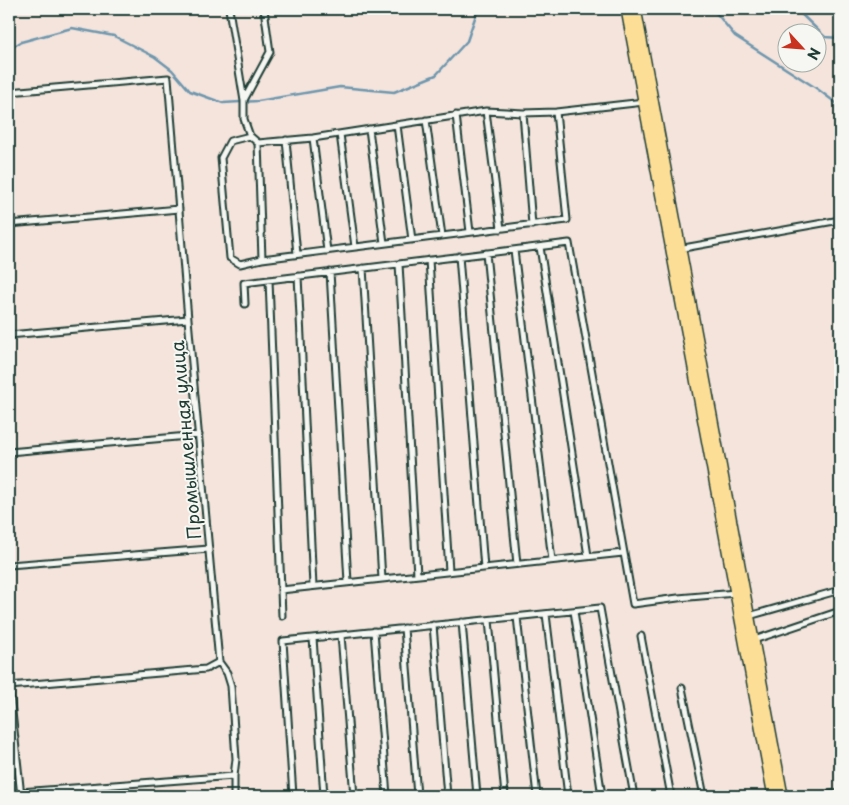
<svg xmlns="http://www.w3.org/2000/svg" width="849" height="805" viewBox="0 0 849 805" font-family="'Playpen Sans',sans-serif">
  <rect width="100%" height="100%" fill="#f5e4dc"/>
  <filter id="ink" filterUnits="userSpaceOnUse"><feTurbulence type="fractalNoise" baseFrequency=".02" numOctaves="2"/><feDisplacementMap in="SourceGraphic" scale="10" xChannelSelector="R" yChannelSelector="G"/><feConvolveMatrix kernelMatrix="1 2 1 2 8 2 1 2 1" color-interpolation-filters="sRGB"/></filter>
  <g filter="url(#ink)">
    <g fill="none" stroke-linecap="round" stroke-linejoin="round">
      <path stroke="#6e96ad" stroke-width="2.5" d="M713,9l22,27 81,52 24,18
        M796,9l29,28 15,1
        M9,49l12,-7 51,-14 42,8 41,21 17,13 18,21 33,12 35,-2 82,-14 54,5 42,-17 31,-34 11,-32"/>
      <g stroke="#1f3d34" stroke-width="9">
        <path id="lane" d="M229,9l15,92v18l6,17 8,7 55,-5 173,-27 37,2 33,-1 88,-10
          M9,92l159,-14 20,241 31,343 8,11 4,13 5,73 -2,17v20
          M244,100l26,-48 -6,-43
          M486,111l15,118
          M523,113l9,112
          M456,115l14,117
          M426,120l16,116
          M397,125l15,115
          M369,129l15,114
          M340,134l15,113
          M250,136l-20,5 -9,17 9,100 10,6 22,-5 305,-39 -11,-108
          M313,138l14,113
          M286,140l11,114
          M258,143l4,116
          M9,224l170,-15
          M540,247l48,309
          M678,249l162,-29
          M514,250l38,310
          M486,253l31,311
          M459,256l25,312
          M429,260l20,311
          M399,264l18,311
          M363,268l19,311
          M330,272l18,310
          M298,276l15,310
          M269,280l13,336
          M245,304l-1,-21 325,-40 64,361 45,-6 58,-5
          M9,335l179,-16
          M9,452l190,-17
          M9,565l200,-16
          M281,590l342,-37
          M574,611l28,185
          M546,614l22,182
          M749,616l91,-26
          M517,617l20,179
          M489,620l16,176
          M462,622l15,174
          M433,625l14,171
          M404,628l13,168
          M374,631l13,165
          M341,635l13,161
          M641,636l30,160
          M313,638l11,158
          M754,640l86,-29
          M9,684l12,112
          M9,686l197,-17 13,-7
          M682,688l22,108
          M20,792l214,-16
          M293,796l-10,-155 317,-33 34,188
          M818,796l22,-3"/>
      </g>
      <g stroke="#1f3d34" stroke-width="22">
        <path id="highway" d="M631,9l147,787"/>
      </g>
      <use href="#lane" stroke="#f6f6f2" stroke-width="5"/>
      <use href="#highway" stroke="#fdde96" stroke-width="19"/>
    </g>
  </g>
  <g text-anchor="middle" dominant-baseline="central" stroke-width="4" stroke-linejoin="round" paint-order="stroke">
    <g font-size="18" fill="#1f3d34" stroke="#f6f6f2">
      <text transform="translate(185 440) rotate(-95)">Промышленная улица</text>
    </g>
  </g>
  <rect width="849" height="805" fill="none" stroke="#f6f6f2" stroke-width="30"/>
  <rect x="15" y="15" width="819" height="775" fill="none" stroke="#1f3d34" stroke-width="2" filter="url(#ink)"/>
  <g transform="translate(802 48) rotate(116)"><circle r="24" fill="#f6f6f2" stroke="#a0aca6"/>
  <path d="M0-4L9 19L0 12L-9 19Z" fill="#c8321e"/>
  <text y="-8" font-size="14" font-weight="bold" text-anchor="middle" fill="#1f3d34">N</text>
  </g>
</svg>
